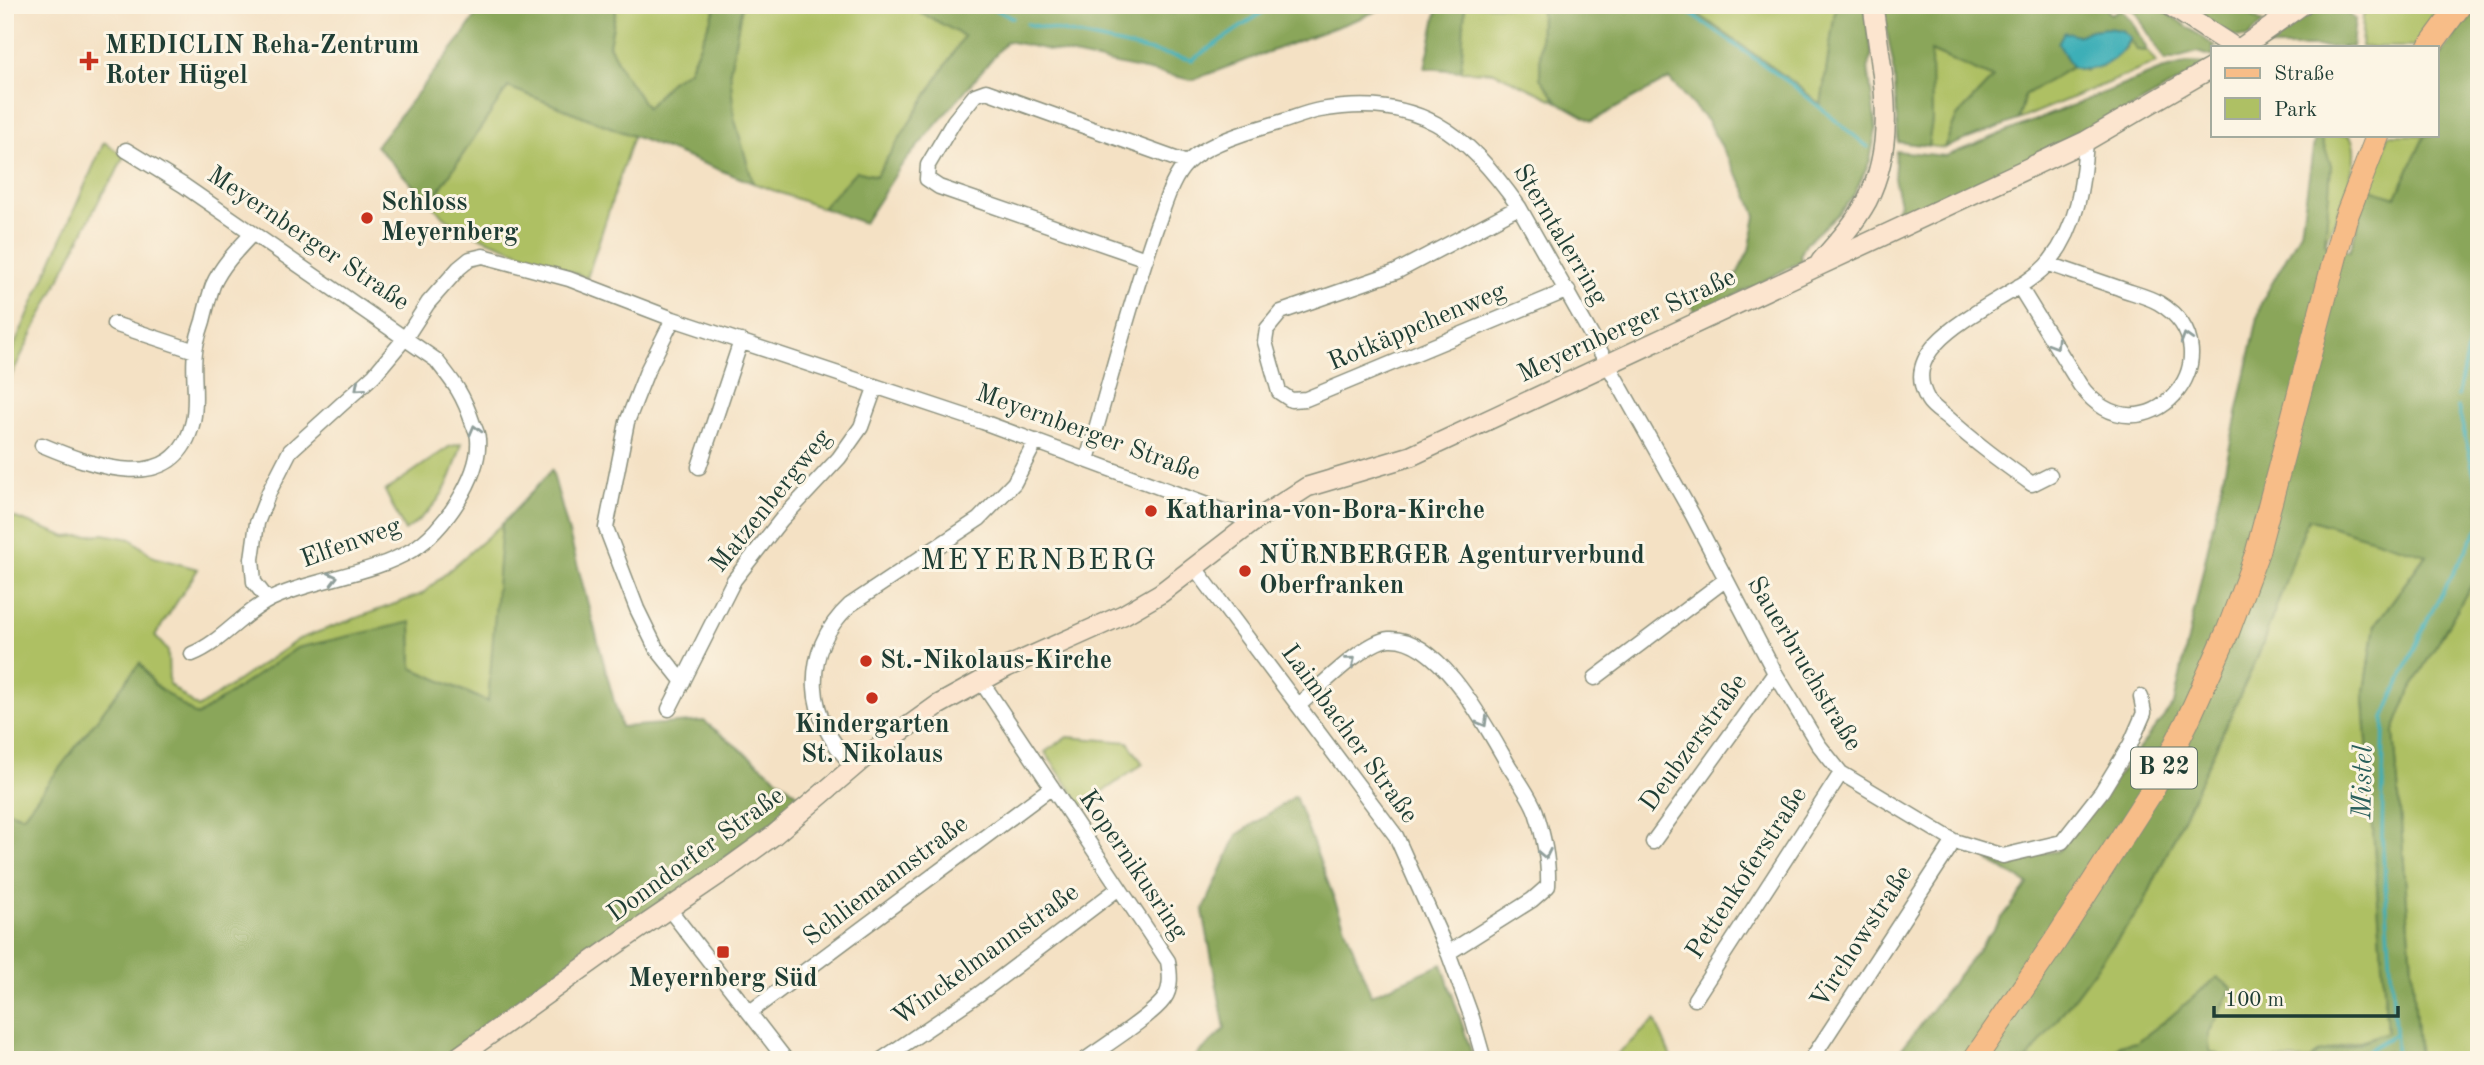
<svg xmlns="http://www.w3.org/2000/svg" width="2484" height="1065" viewBox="0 0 2484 1065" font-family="'Old Standard TT',serif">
  <rect width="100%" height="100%" fill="#fcf5e5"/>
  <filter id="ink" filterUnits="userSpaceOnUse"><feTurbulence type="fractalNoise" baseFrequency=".0143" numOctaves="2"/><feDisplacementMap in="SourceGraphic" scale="14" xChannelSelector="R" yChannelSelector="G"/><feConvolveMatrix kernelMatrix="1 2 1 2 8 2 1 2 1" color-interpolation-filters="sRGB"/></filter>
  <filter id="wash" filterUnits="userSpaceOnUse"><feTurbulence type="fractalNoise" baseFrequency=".00686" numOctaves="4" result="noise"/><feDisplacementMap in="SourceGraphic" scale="28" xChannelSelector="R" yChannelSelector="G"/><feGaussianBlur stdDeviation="1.57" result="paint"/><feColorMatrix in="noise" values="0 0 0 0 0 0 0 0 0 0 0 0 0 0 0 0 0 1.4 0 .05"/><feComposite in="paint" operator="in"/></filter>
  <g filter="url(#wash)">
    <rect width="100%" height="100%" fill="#f4e1c4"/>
    <path fill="#aec064" stroke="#667e4c" stroke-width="2" d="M617,5h100l-28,65 -18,11 -24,27 -25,-37 -13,-26z
      M742,5h165l58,30 -89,141 -20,-5 -34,37 -69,-25 -19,-66 -4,-47z
      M1050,5h131l-5,8 -77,-6 -54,2z
      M1465,5l76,2 -1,71 18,24 -64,-30 -33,-1z
      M1685,5h151l-15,101 -28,-24z
      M2368,5h88l-35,42h-60l2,-31z
      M2130,38l7,11 11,2 8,12 -138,57 7,-25 47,-28 13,4 40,-21z
      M1930,51l63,27 -36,38 -13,32 -16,-2 4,-26z
      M508,87l125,49 -46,142 -128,-49 -29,-25z
      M2320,135h29c18,21 -15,84 -24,109l6,-79z
      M2389,135h36l-29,63 -28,-10z
      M104,142l20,14 -10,21 -12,17 -90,180 -7,24v-31z
      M462,443c-13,43 -19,60 -57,88l-20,-40 64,-44z
      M5,514l62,23 36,-3 28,5 23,18 44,12 -43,67 13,15 1,33 29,24 101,-69 123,-45 80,-70 -13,178 -77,-34 -1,-45 -114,25 -100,68 -42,-31 -15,-22 -117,153 -18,-6z
      M2308,519l118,35 -51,71 -11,73 23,335c-17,5 -66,17 -76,27l-85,-2 -17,-7v-18l23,-45 -15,-11 -48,41 -32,24 -17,3 -12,15h-81l116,-155 115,-249z
      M2479,572v488h-60l-25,-329 16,-41z
      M1067,737l61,5 15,22 -61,42 -37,-54z
      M1655,1020l17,40h-56l-2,-3z"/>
    <path fill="#8aa65a" stroke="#547247" stroke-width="2" d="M483,5h55l21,7 8,-7h50l-8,40 13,26 25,37 24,-27 18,-11 28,-65h25l-12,65 4,47 19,66 -245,-96 -78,117 -54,-58 84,-107z
      M907,5h112l13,7c46,-11 97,-3 143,1l6,-8h209l-32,14 -166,61 -185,-39 -106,125 -37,57 -42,-15 34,-37 20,5 88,-140z
      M1433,5h32l-4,66 -36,-3 13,-61z
      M1533,5h152l108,77 28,23 15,-100h29l7,49 -4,13 8,62 -6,32 -17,36 -15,17 -32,29 -6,13 2,5 -105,54 -6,-11 46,-30 12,-23 7,-35 -10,-26 -39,-69 -38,-42 -77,42 -34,-19 -18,-24 1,-71z
      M1882,5h221l8,9 10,-5 11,13 16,29 -11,-1 -14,-19 -15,-3 -17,2 -14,6 -12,20 7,11 -47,28 -7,25 -74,28 13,-32 36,-38 -62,-27 1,69 -4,26 -30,-4 -4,-73z
      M2128,5h28l60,42h-3v10l-15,-5 -33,9 -29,-48z
      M2183,5h53l27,18 -15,14 -24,-1z
      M2316,5h20l19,14 -3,28h-94z
      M2479,8v564l-69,118 -16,41 25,329h-31l-1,-9 -15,9h-61l7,-7 29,-6 40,-15 -23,-334 11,-73 51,-70 -118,-36 -50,137 -115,249 -116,155h-54l-10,-7 -5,7h-65l135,-176 -39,-23 69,-10 116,-147 87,-401 40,-72 14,-96h5l11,30 -6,79 25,7 18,-63 28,9 29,-62h12v-74l26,-37z
      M2188,63l22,1 -128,72 -186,82 -3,-5 7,-10 -6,-25 2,-27 50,5 215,-86z
      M552,470l69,257 83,-6 100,78 -251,186 -110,75h-438v-250l18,6 117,-153 14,21 43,32 100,-68 114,-26 1,46 76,34 14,-178z
      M1295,796l76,199 71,-31 32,96h-277l-2,-3 30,-28 -22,-118 34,-76z
      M2217,977l15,11 -23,45v18l17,7h21l1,2h-140l13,-15 16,-3 32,-24z"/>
    <path fill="#3eafb7" stroke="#2e7676" stroke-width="2" d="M2108,28l15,3 7,7c-10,22 -34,37 -58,29l-14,-24 6,-11 13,4 14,-6z"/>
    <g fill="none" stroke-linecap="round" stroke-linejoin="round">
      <path stroke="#3eafb7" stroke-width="3.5" d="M984,5l29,13
        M1678,5l112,78 78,64
        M1027,24l165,36 81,-55
        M2458,396l21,-106
        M2458,407l21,87
        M2352,1060l43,-26
        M2397,1060l-15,-222 2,-120 43,-98 52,-93"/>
    </g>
  </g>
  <g filter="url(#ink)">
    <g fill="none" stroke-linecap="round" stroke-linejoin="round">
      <g stroke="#8a8f7c" stroke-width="17">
        <path id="street" d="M126,150l57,35 253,175c19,24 27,34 37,64 2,4 5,10 5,15 3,37 -35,93 -66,111 -41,25 -97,28 -141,49 -29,14 -49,43 -79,55
          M1519,207l-123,65 -115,40 -14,17 -2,13 14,50 12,8 15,-1 262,-109
          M1146,259l-207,-72 -12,-8 1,-14 26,-44 21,-26 11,-4 201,72
          M2019,286l61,99c62,85 163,-31 79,-82 -12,-7 -27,-10 -40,-15 -23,-8 -47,-16 -70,-24
          M673,319l-26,52 -20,51 -21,106 31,81 19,39 27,34
          M114,324l81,27
          M42,445c50,21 134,53 151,-24 5,-22 -1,-47 2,-69 1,-11 5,-21 8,-31 3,-12 6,-25 10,-36 9,-20 25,-36 39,-51
          M1087,460c23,-78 43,-158 70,-235 8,-20 14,-46 30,-62 18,-19 62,-32 87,-39 15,-4 30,-11 46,-14 98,-17 145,21 199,97l173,307 83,159 43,71 23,29 113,68 49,15 59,-14 40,-51 28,-46 14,-32 -3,-16
          M699,467l42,-126
          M2050,475l-18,9c-29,-21 -58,-42 -84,-66 -6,-5 -16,-11 -20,-18 -38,-66 93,-100 122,-139 28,-35 33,-77 36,-120
          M1195,568l201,268 53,119 23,63 12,42
          M268,600l-14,-18 -2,-23 5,-36 12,-31 21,-41 84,-76 32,-38 22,-34 31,-35 11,-9 13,-3 86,23 104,40 310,103 270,100
          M1595,678l130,-98
          M981,681l187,280c2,12 4,27 -4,38 -12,17 -60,47 -79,61
          M1299,705c19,-16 66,-64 90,-66 51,-3 98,89 120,127 9,14 21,30 27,46 7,22 13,51 12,74l-16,14 -84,53
          M669,709l65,-129 47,-60 58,-62 22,-31 14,-39
          M854,766c-48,-45 -55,-114 -4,-161l129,-86 35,-36 22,-42
          M1653,842l122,-169
          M669,909l117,151
          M1695,999l146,-226
          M750,1012l302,-225
          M881,1060l98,-66 140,-106
          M1811,1060l143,-219"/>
      </g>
      <g stroke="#8a8f7c" stroke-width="22">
        <path id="secondary" d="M2169,5l65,42
          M2242,47l60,-42
          M1821,261c16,-18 34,-38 46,-60 32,-63 14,-129 6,-196
          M454,1060l154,-110 119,-81 47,-34 90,-77 74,-53 69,-38 116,-52 38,-22 92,-71 54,-35 104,-31 675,-315 127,-74"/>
      </g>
      <g stroke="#8a8f7c" stroke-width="25">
        <path id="primary" d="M2429,47l31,-42
          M1974,1060l80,-117 99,-154 34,-67 41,-91 29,-78 88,-333 33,-85"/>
      </g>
      <use href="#street" stroke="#fff" stroke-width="14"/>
      <use href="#secondary" stroke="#fce5cf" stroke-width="19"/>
      <use href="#primary" stroke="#f7bd88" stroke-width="23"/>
    </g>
    <defs><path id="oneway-chevron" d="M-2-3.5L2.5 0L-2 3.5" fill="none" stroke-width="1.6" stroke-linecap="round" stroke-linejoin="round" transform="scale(1.75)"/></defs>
    <g stroke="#8f9e9a">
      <use href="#oneway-chevron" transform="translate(2186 338) rotate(-107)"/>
      <use href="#oneway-chevron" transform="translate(2055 344) rotate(58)"/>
      <use href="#oneway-chevron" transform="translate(359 387) rotate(139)"/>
      <use href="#oneway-chevron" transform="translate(475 430) rotate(-105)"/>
      <use href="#oneway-chevron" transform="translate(333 578) rotate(-14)"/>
      <use href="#oneway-chevron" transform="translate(1351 661) rotate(-39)"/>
      <use href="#oneway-chevron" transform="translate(1483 722) rotate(60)"/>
      <use href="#oneway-chevron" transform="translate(1545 854) rotate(78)"/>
    </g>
  </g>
  <g fill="#c8321e" stroke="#fcf5e5" stroke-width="2.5">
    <path d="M85.5 50.5h7v7h7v7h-7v7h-7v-7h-7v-7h7z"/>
    <circle cx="367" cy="218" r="7"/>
    <circle cx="1151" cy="511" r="7"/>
    <circle cx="1245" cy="571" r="7"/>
    <circle cx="866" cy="661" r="7"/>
    <circle cx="872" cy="698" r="7"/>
    <rect x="716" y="945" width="14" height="14" rx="3.5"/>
  </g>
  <g text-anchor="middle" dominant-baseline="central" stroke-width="6" stroke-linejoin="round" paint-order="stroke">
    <rect fill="#fcf5e5" stroke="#617469" stroke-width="2" x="2131" y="747.5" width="66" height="41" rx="5"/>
    <g font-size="24" font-weight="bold" fill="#1f3d34">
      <text x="2164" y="768">B 22</text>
    </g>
    <g font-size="26" font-weight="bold" fill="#1f3d34" stroke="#fcf5e5" text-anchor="start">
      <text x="105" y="46">MEDICLIN Reha-Zentrum<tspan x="105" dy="30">Roter Hügel</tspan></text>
      <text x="381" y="203">Schloss<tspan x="381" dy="30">Meyernberg</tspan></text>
      <text x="1165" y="511">Katharina-von-Bora-Kirche</text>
      <text x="1259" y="556">NÜRNBERGER Agenturverbund<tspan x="1259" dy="30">Oberfranken</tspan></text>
      <text x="880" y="661">St.-Nikolaus-Kirche</text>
      <text x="872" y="725" text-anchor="middle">Kindergarten<tspan x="872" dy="30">St. Nikolaus</tspan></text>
      <text x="723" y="979" text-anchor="middle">Meyernberg Süd</text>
    </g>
    <g font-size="26" fill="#1f3d34" stroke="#fcf5e5">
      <text transform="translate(1560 235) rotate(59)">Sterntalerring</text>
      <text transform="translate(308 239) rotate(34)">Meyernberger Straße</text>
      <text transform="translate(1627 326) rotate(-25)">Meyernberger Straße</text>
      <text transform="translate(1417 327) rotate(-23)">Rotkäppchenweg</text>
      <text transform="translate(1088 433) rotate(20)">Meyernberger Straße</text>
      <text transform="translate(771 501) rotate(-51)">Matzenbergweg</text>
      <text transform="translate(351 543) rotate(-20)">Elfenweg</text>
      <text transform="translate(1804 664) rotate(59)">Sauerbruchstraße</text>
      <text transform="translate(1349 734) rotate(54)">Laimbacher Straße</text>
      <text transform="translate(1694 743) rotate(-54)">Deubzerstraße</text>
      <text transform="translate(696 855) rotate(-36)">Donndorfer Straße</text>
      <text transform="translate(1133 865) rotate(56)">Kopernikusring</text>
      <text transform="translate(1747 873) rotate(-57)">Pettenkoferstraße</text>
      <text transform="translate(886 881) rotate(-37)">Schliemannstraße</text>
      <text transform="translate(1862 937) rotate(-57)">Virchowstraße</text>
      <text transform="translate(986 955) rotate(-36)">Winckelmannstraße</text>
    </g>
    <g font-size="28" font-style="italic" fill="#285f5b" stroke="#fcf5e5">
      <text transform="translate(2364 782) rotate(-89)">Mistel</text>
    </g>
    <g font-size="30" letter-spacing="2" fill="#1f3d34" stroke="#fcf5e5">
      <text x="1039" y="561">MEYERNBERG</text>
    </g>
  </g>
  <rect width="2484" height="1065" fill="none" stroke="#fcf5e5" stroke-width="28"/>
  <rect x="2211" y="46" width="228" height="91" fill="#fcf5e5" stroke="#a4ab9e" stroke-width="2"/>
  <rect x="2225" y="68" width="35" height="10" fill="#f7bd88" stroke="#a4ab9e" stroke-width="2"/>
  <text x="2274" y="80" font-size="21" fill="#1f3d34">Straße</text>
  <rect x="2225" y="98" width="35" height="21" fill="#aec064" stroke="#a4ab9e" stroke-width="2"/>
  <text x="2274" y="116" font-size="21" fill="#1f3d34">Park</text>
  <path d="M2214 1006v10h184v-10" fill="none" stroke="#1f3d34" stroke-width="3.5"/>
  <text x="2225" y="1006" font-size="21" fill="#1f3d34" stroke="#fcf5e5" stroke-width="5" paint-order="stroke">100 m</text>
</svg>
